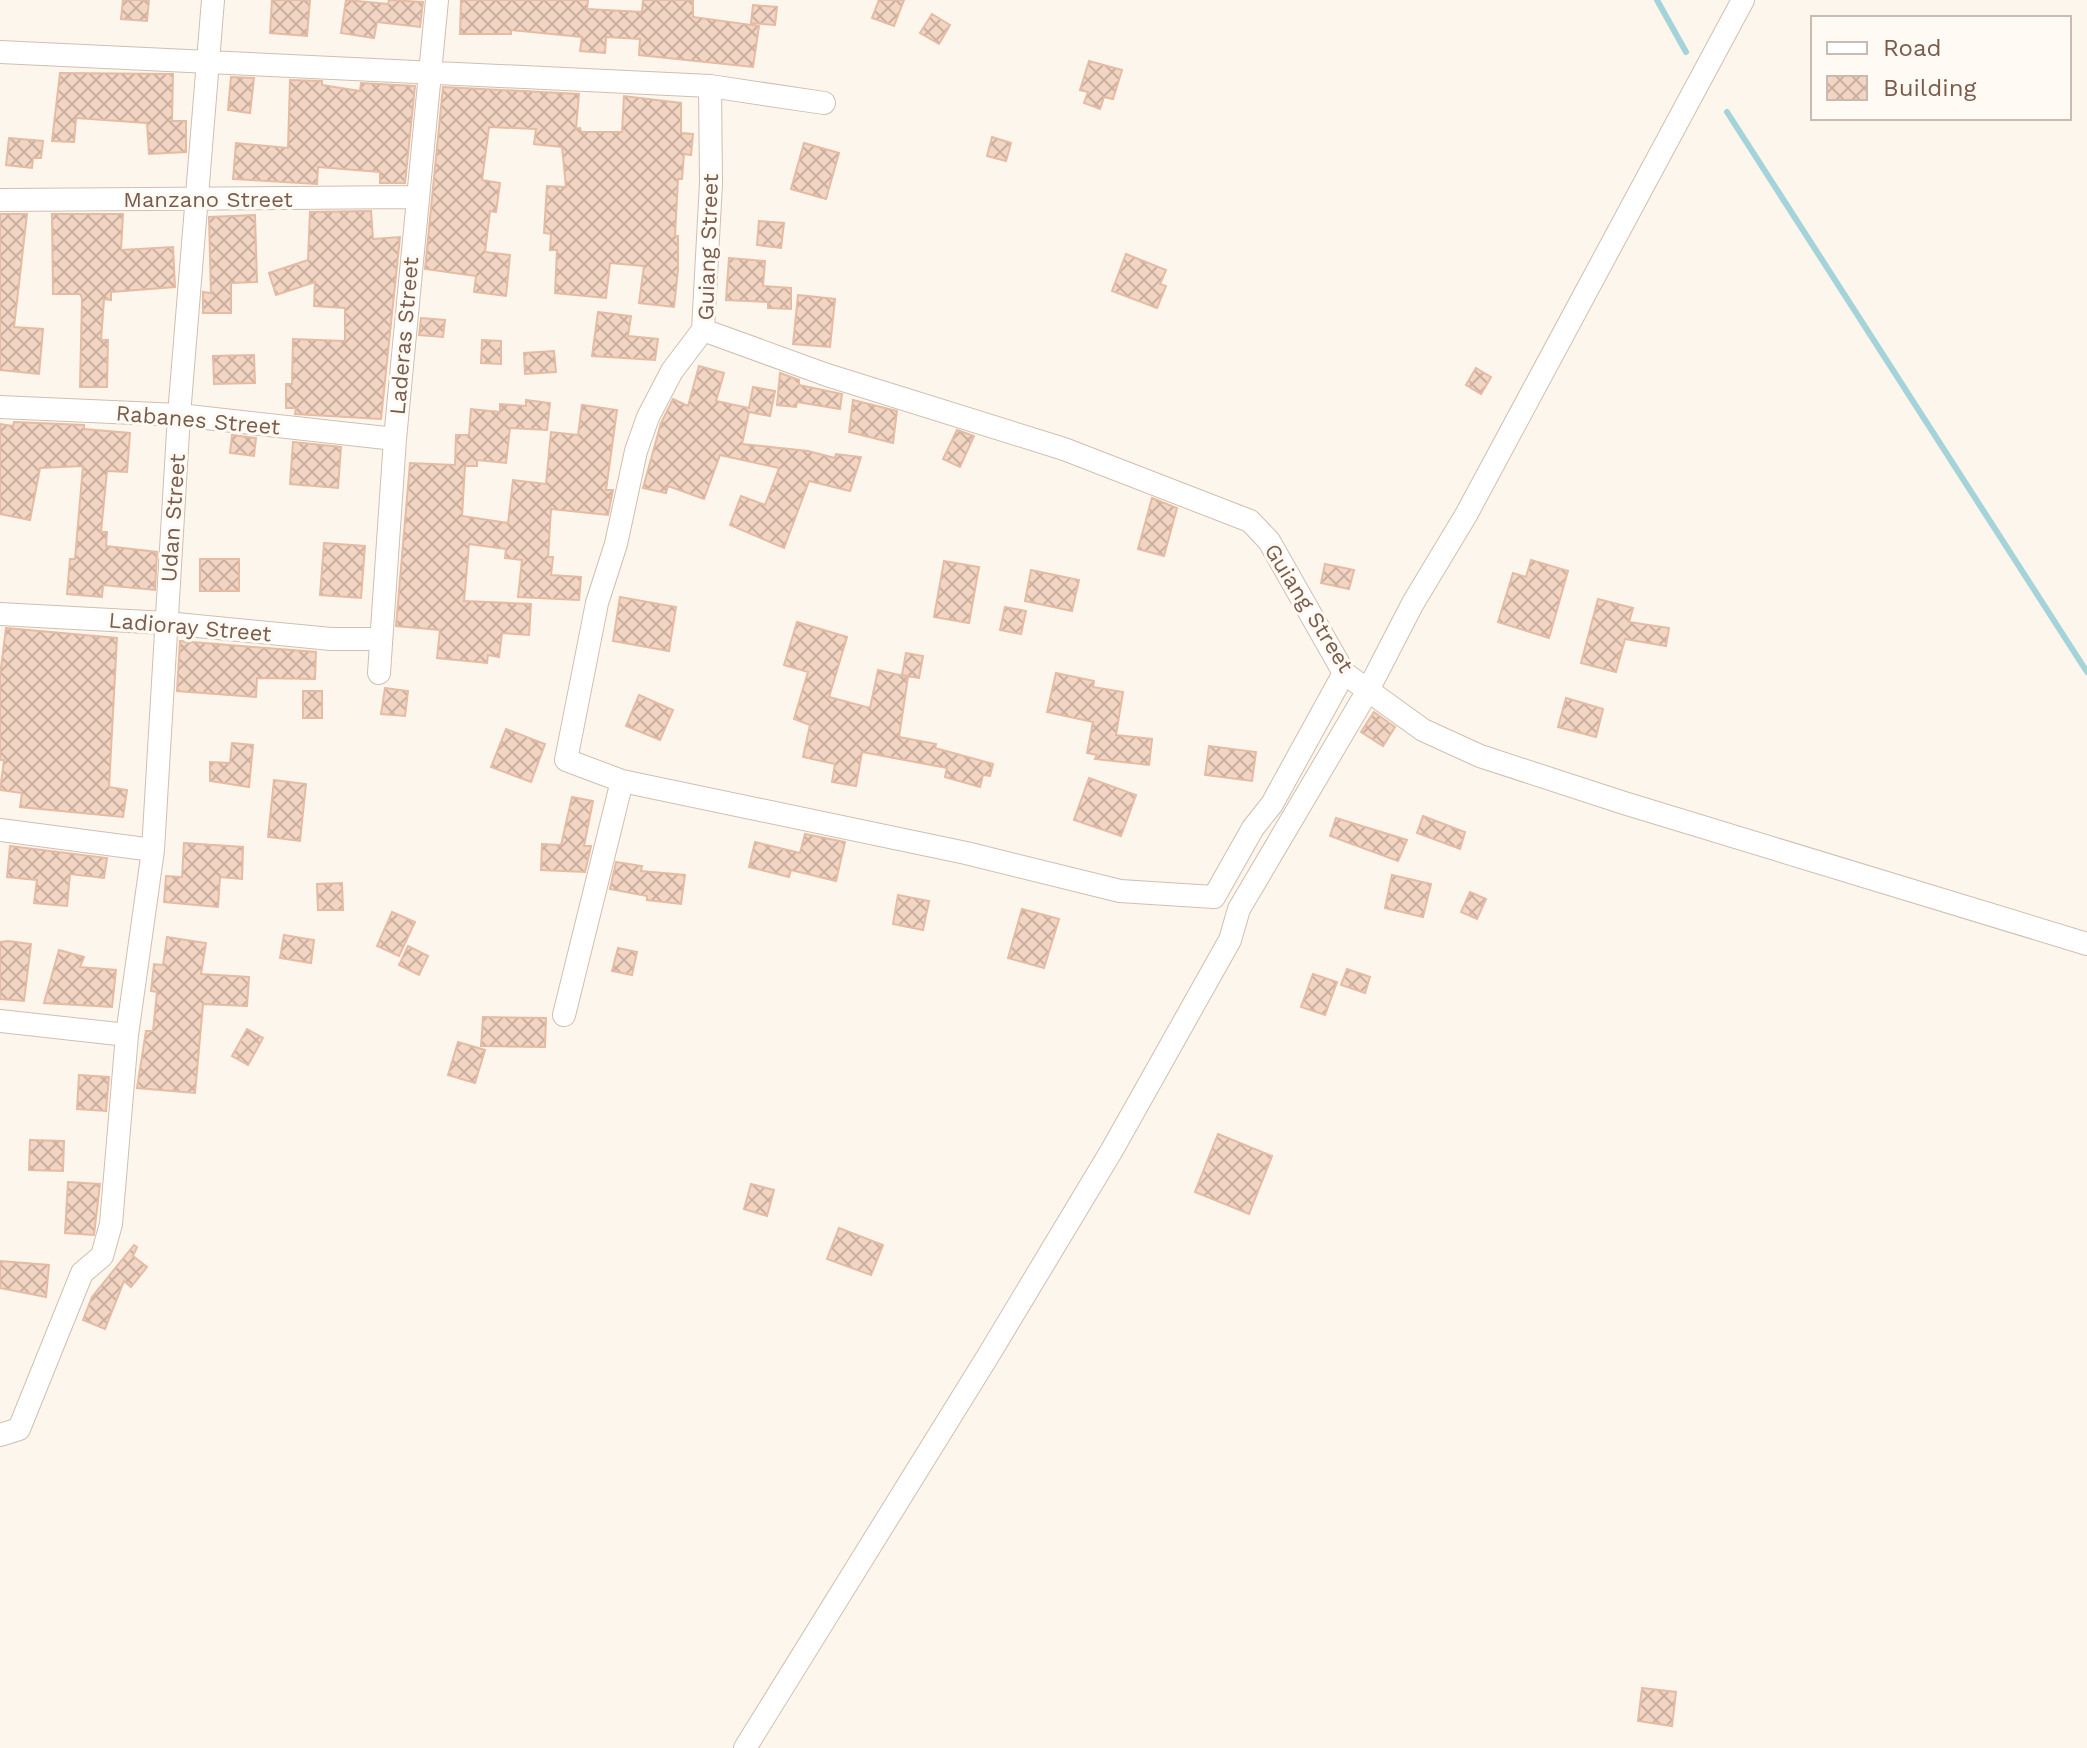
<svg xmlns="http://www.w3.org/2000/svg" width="2087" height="1748" viewBox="0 0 2087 1748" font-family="'Work Sans',sans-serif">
  <defs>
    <pattern id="building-cross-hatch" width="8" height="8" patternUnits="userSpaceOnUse" patternTransform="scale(2)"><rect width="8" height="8" fill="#f3d5c3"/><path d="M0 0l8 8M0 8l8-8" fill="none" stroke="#cab0a1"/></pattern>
  </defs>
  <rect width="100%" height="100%" fill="#fdf6ec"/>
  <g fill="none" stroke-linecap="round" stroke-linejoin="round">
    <path stroke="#a5d3da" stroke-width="6" d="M1657,0l29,52
      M1727,112l360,560"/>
  </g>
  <path fill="url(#building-cross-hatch)" stroke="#e6bba3" stroke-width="2" d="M123,0h26l-2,21 -26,-2z
    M272,0h38l-3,36 -37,-3z
    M346,0l42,4 1,-4 34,2 -3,25 -43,-5 -3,16 -33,-5z
    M461,0h127l-1,9 55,3 1,-12h50v17l66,9 -6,41 -114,-12 1,-16 -34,-2 -1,16 -25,-2 2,-14 -71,-7v4h-51z
    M879,0h25l-10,26 -22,-8z
    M753,5l24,2 -2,18 -24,-2z
    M932,14l18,11 -11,19 -19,-11z
    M1089,61l33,9 -9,29 -9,-2 -4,12 -16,-6 4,-11 -8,-2z
    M60,73l113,1 -1,47h14v31l-37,2 -2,-31 -71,-5 -2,24 -22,-1z
    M231,77l23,1 -4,35 -22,-3z
    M290,80l32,1v4l38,6 1,-8 54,3 -10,97h-25v-11l-62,-5 -1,17 -84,-5 3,-36 52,5z
    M443,87l136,7 -3,35 4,-1 1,4h41l2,-36 57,7v30l12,1 -2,21 -7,-1 -2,25h-4l-3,57h3v34l-4,37 -35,-4 5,-37 -34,-3 -4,35 -51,-5 2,-43h-7l1,-16 -7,-1 3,-47 19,1 -4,-40 -28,-3 2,-15 -47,-2 -7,53 18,3 -4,29 -6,-1 -5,41 25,3 -4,41 -32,-4 2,-16 -51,-7z
    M992,137l19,6 -5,18 -19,-5z
    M9,138l34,3 -2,17h-8l-1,10 -26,-3z
    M804,143l35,10 -13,46 -35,-10z
    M371,211l2,28 27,-2 -19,182 -86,-5 1,-6h-10v-24h6l1,-45 52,2v-33l-31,-2 1,-24 -39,13 -7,-22 39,-13 2,-48z
    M0,214h27l-13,113 29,2 -4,45 -39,-4z
    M52,214h71l-2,36 52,-3 2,40 -64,5v8l-7,-1 -3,41h7l-1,47h-27l2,-89 -2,-4h-27z
    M255,215l2,67 -26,1v30h-28v-21l8,1 -2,-76z
    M759,221l25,2 -3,25 -24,-3z
    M1126,254l40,16 -6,14 6,2 -9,22 -45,-17z
    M729,258l36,3 -2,25 28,2v21l-23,-1v-6l-42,-2z
    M798,295l37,4 -5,48 -37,-3z
    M598,312l33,4 -3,20 30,3 -3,21 -63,-4z
    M421,318l24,2 -2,17 -24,-2z
    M482,340l19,1v23l-20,-1z
    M554,351l2,21 -31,2 -1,-21z
    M254,355l1,28 -41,1 -1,-28z
    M699,366l25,7 -8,28 33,7 4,-21 22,4 -5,25 -21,-4 -7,32 66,7 27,7 1,-4 25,3 -11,34 -41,-10 -25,67 -54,-23 11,-29 24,9 14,-37 -59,-13 -16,44 -36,-13 -2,7 -23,-5 18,-65 12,-24 15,7z
    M1476,368l15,9 -10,17 -15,-9z
    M780,373l19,7v5l43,9 -2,15 -43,-7 -1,5 -19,-2z
    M526,400l24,3 -3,27 -37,-2 -4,35 -29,-3v6h-12l-3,50 46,7 5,-43 33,4 5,-52 27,3 4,-30 35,5 -11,80h7l-5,25 -57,-6 -3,48h5l-2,18 30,2 -2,23 -61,-3 4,-37 -17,-2 1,-9 -37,-5 -5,57 67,3 -2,31 -27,-2 -3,24 -11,-2 -1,8 -50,-5 3,-28 -44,-4 14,-163 45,2 1,-30h13l2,-26 29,3v-8l26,2z
    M853,400l44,11 -4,32 -44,-11z
    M14,422l70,3v4l46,4 -3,39 -20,-1 -6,61h6l-1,14 51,6 -2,38 -52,-5 -1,12 -35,-3 3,-35h5l8,-93 -43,2 -10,52 -30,-6v-90l13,2z
    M957,430l17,6 -14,31 -17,-8z
    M232,435l24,3 -2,18 -24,-3z
    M293,442l48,5 -3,41 -48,-4z
    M1152,498l25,10 -13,48 -26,-7z
    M324,543l41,3 -4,52 -41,-3z
    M200,559h39v32h-39z
    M1531,560l37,11 -19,67 -51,-16 15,-49 13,4z
    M944,561l35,6 -10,56 -35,-6z
    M1325,564l29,6 -5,19 -28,-6z
    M1031,570l48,10 -7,31 -47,-10z
    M620,597l56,10 -7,44 -56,-10z
    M1598,599l35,9 -4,14 40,6 -3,18 -41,-7 -9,33 -35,-9z
    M1005,607l21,4 -5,23 -21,-4z
    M797,622l50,15 -18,60 41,11 8,-38 30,7 -9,60 37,7 -1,4 58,16 -3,12 -7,-1 -3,12 -35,-10 2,-9 -85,-16 -6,34 -24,-4 3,-18 -32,-7 7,-32 -16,-6 14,-47 -24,-7z
    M6,628l111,10 -8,149 18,3 -4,27 -103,-10 2,-14 -22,-3 4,-30h-4v-84z
    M180,641l136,11 -1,27 -58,-1 -1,19 -79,-6z
    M906,653l17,3 -4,22 -17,-3z
    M1056,673l38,8 -1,6 30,5 -7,43 36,4 -3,26 -54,-6 2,-4 -10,-2 6,-31 -46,-10z
    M385,688l23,3 -3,25 -24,-2z
    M303,691h19v27h-19z
    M639,695l34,15 -13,30 -34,-14z
    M1566,698l37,11 -7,28 -38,-10z
    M1374,712l21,15 -12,19 -22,-14z
    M506,729l39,15 -14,38 -40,-15z
    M232,743l21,2 -4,42 -39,-6v-19l20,1z
    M1209,746l47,6 -4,29 -47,-6z
    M1089,778l47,17 -15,41 -47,-16z
    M274,780l32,4 -6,57 -32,-4z
    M572,797l21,4 -9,45h7l-6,26 -44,-2 1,-26 19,1z
    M1423,816l42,16 -5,17 -43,-16z
    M1336,818l71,22 -9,21 -68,-25z
    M805,834l40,8 -9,39 -45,-11 -2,7 -40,-10 6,-25 45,11z
    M184,843l59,4 -1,32 -22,-2 -2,30 -54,-5 2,-26 16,1z
    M10,846l97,12 -3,20 -34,-4 -3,32 -33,-3 3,-23 -30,-3z
    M616,862l26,4 -1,5 44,4 -4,29 -34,-4v-4l-37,-7z
    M1392,875l39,9 -8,33 -38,-9z
    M342,883l1,27h-25l-1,-26z
    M1470,892l16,7 -9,20 -16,-7z
    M898,895l31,6 -6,29 -30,-6z
    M1022,909l37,10 -15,49 -36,-10z
    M392,912l23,10 -16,34 -22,-10z
    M284,935l30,5 -3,23 -31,-5z
    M167,937l39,6 -5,31 48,3 -2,29 -44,-2 -8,89 -58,-5 9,-57h7l4,-39 -6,-1 3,-27 9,1z
    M8,941l23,3 -7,57 -24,-2v-57z
    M408,946l20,10 -9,19 -20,-10z
    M618,948l19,4 -5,23 -20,-4z
    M59,950l25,7 -4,10 36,3 -4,37 -68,-4z
    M1347,969l23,8 -5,16 -24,-8z
    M1313,974l24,8 -12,33 -24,-8z
    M483,1017l63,1 -1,29 -64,-1z
    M247,1029l16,9 -15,27 -16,-9z
    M458,1042l27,8 -10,33 -27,-8z
    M79,1075l30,2 -3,34 -29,-2z
    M1218,1134l54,22 -23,58 -54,-22z
    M30,1140l34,1 -1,30 -34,-1z
    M68,1182l32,2 -6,51 -29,-2z
    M751,1184l23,6 -7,26 -23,-7z
    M839,1228l44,17 -12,30 -44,-16z
    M134,1245l3,2 -4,9 14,11 -16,20 -7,-6 -19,48 -22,-9 9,-23z
    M0,1261l49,4 -3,32 -46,-9z
    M1642,1688l34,4 -4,34 -34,-5z"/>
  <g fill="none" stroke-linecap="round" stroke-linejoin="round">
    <g stroke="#d1beb0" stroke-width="24">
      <path id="street" d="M0,52l710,34 1,97 -8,147 124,45 237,74 186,72 19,20 75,132 79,57 57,26 144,47 463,141
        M710,86l114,17
        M0,200l416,-3
        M703,330l-31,41 -24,46 -12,34 -20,93 -19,59 -31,157 56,21 344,72 154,38 94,6 39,-69 19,-24 72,-131
        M0,407l179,8 216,24
        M0,614l166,9 165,16h49
        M379,673l16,-234 42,-439
        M0,830l153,20
        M564,1015l58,-234
        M0,1021l127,14
        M0,1435l19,-6 63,-156 20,-17 9,-32 16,-189 26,-185 26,-435 34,-415
        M745,1748l243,-392 124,-206 118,-210 9,-31 128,-217 46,-89 53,-88 277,-515"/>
    </g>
    <use href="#street" stroke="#fff" stroke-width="22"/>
  </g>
  <g text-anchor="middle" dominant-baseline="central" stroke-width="6" stroke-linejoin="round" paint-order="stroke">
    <g font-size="22" fill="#7a5c4d" stroke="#fffaf3">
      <text x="208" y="199">Manzano Street</text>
      <text transform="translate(708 247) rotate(-88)">Guiang Street</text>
      <text transform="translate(404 336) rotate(-85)">Laderas Street</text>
      <text transform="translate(198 420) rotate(5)">Rabanes Street</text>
      <text transform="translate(173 518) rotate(-86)">Udan Street</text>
      <text transform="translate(1309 608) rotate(58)">Guiang Street</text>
      <text transform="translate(190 627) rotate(5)">Ladioray Street</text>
    </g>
  </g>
  <rect x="1811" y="16" width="260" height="104" fill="#fffaf3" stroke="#cabbb1" stroke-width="2"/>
  <rect x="1827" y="42" width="40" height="12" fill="#ffffff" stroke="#cabbb1" stroke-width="2"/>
  <text x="1883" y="56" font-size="24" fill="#7a5c4d">Road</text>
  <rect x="1827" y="76" width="40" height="24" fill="url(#building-cross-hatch)" stroke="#cabbb1" stroke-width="2"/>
  <text x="1883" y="96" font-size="24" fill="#7a5c4d">Building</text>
</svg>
